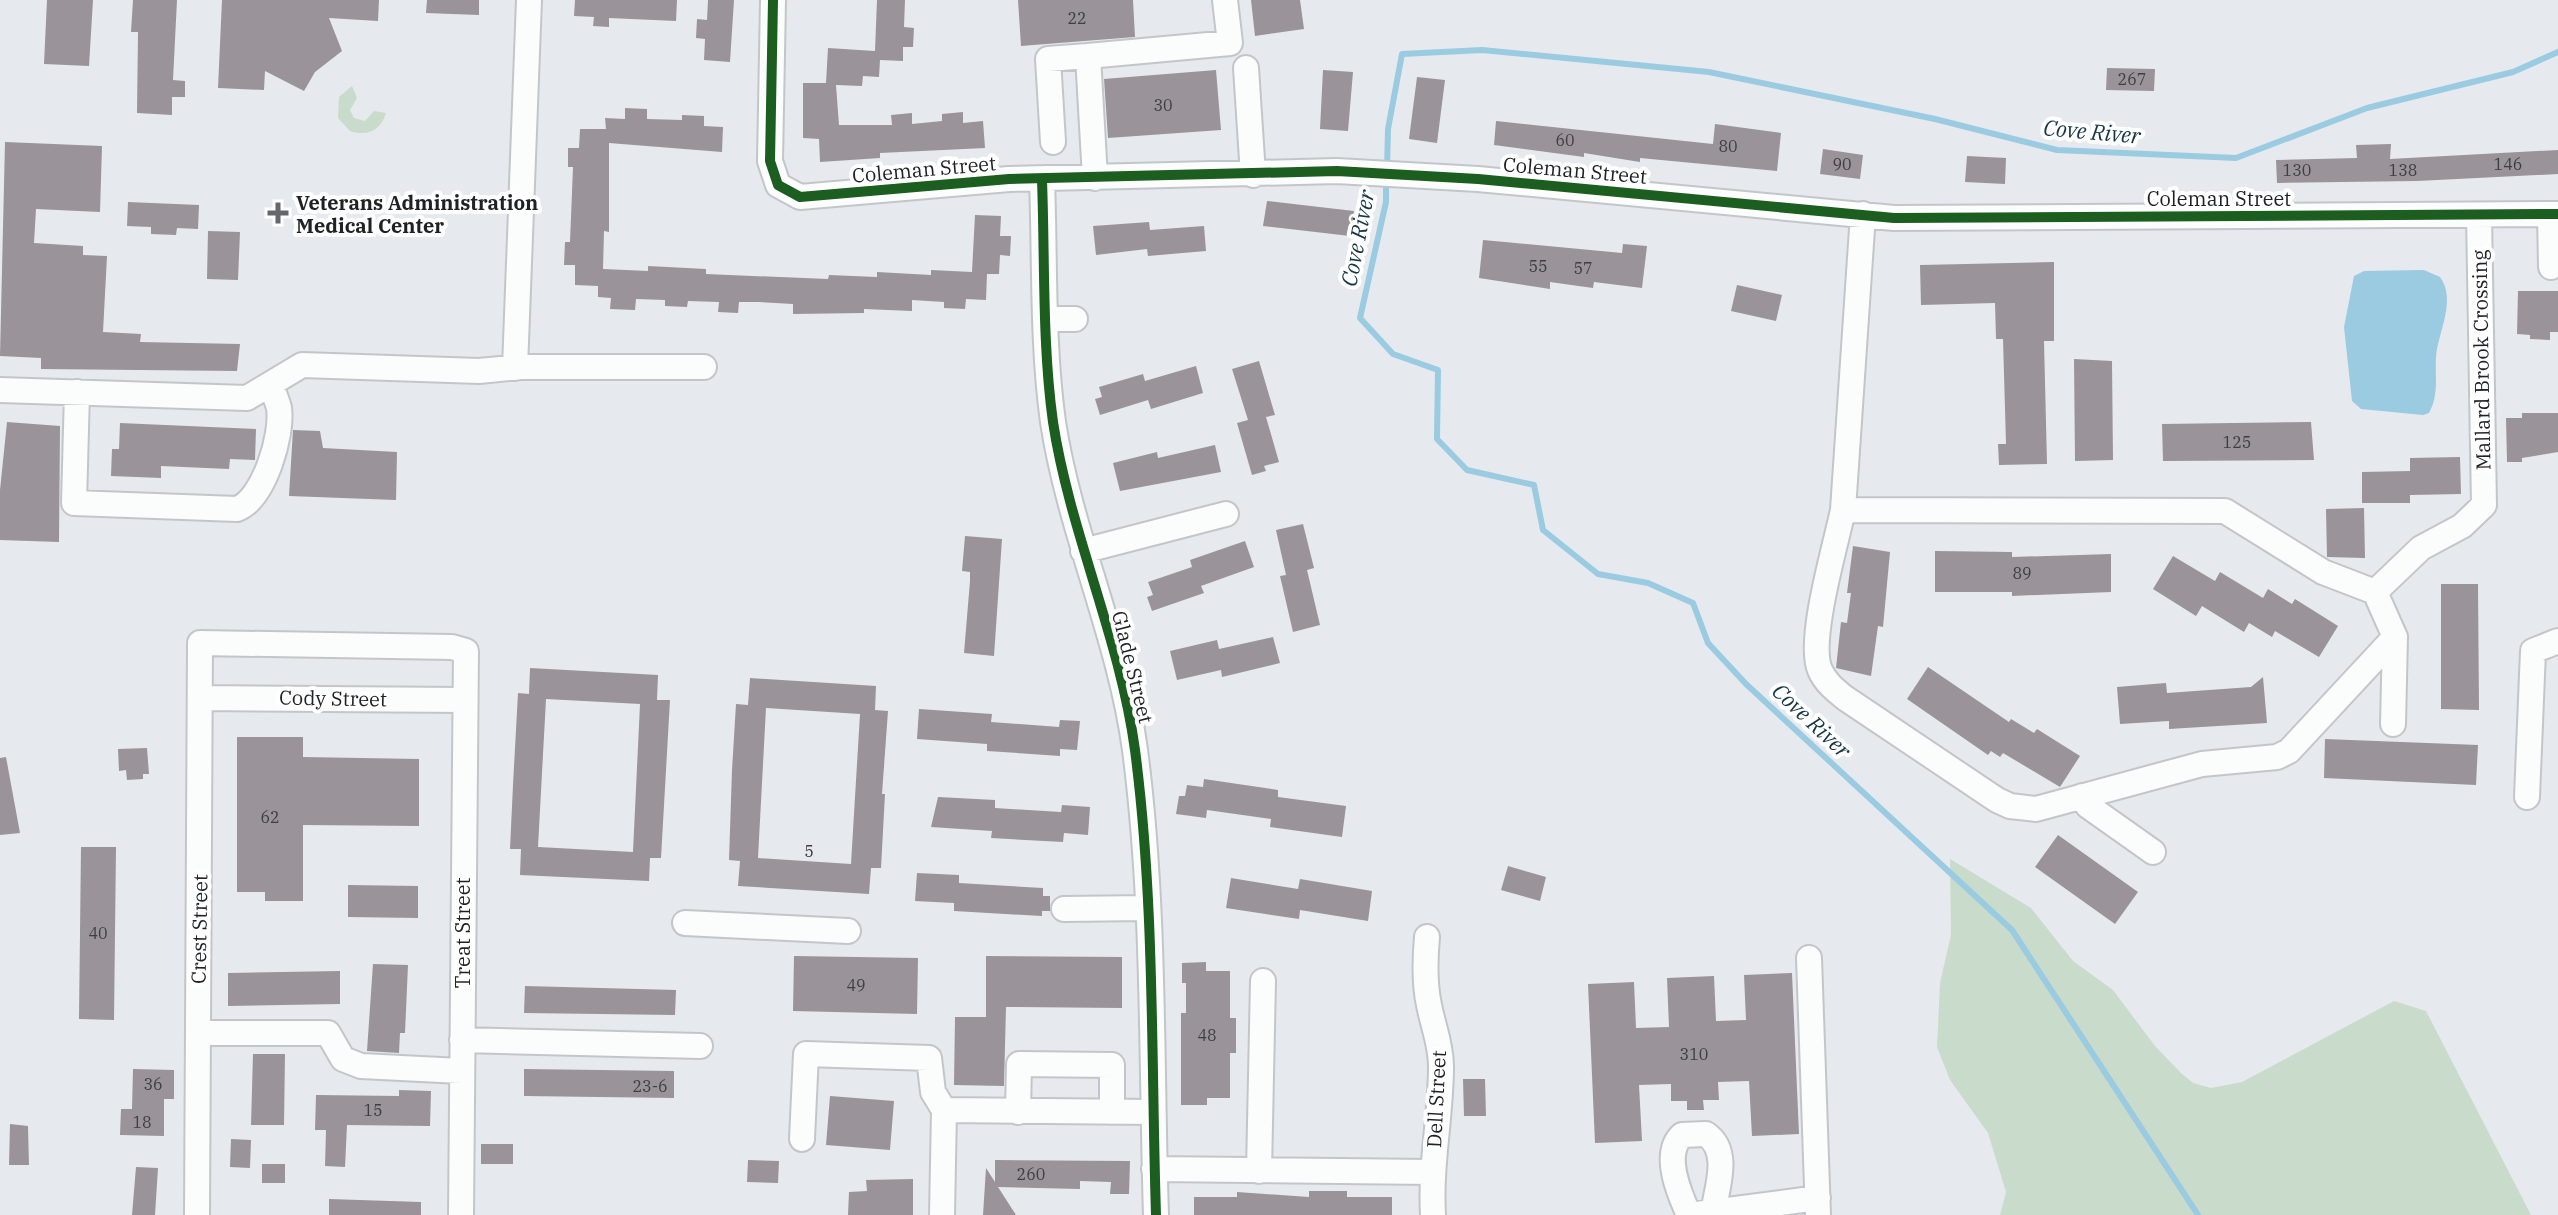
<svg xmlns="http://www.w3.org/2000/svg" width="2558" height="1215" viewBox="0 0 2558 1215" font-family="'IBM Plex Serif',serif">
  <rect width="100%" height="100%" fill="#e6eaee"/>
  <path fill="#c9dbcb" d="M352,86l5,12 -7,12 4,8 11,3 9,-10 12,2c-5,17 -18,24 -36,18l-12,-13 1,-21z
    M1950,859l81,49 42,53 40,29 42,56 26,27 12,10 18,5 31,-6 152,-81 32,10 105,204h-531l6,-23 -18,-59 -38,-53 -13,-33 3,-64 11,-48z"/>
  <path fill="#9acbe0" d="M2424,270l16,7c17,23 -2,55 -4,80 -1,20 3,38 -7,56l-6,2 -62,-6 -9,-8 -8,-74 10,-51 10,-5z"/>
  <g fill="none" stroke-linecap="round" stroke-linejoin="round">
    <path stroke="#9acbe0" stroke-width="6" d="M1387,169l1,-40 14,-75 80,-4 227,22 226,47 122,31 179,8 131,-50 146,-36 45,-20
      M1386,180v22l-26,116 33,36 45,16 -1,69 30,31 67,15 9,45 55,44 50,9 45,20 15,40 38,41 266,246 186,285"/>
  </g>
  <path fill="#9a939a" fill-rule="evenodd" d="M47,0h46l-4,66 -45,-2z
    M133,0h44l-4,80 12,1v16h-13v18l-35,-2 1,-81h-7z
    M222,0h157l-1,21 -49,-3 13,33 -27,21 -11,19 -39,-20 -1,19 -46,-2z
    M427,0h52v15l-53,-2z
    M575,0h102l-1,21 -67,-3v9l-16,-1 1,-9 -20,-1z
    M708,0h26l-4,62 -26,-2 1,-21 -9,-1 1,-19 10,1z
    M877,0h28l-1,27 10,1 -1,19h-10v14l-23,-1 -1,17 -16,-1 -1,10 -26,-1 3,40h53l-1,-10 21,-2v11l30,-3v-7l21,-2v11l20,-2 2,27 -105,5v5l-60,4 -1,-23 -16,-1v-55h23l2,-35 47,3z
    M1018,0h115l2,37 -114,9z
    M1251,0h49l4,29 -49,7z
    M2107,68l48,1 -1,22 -48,-1z
    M1216,70l5,60 -113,8 -4,-59z
    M1323,70l30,2 -5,59 -28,-2z
    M1417,77l28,3 -8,63 -28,-4z
    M625,108l22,1v10l35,1v-5l22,1v10l19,1 -1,25 -113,-9v89l-5,-1 -1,38 45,2v-5l58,3v5l122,5 1,-4 48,2v-5l54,3v-5l41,2 3,-57 26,1 -1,20h11l-1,20 -10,-1 -1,19h-12l-1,26 -20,-1 -1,10 -21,-1v-6l-32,-2v11l-48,-2v4l-71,1v-10l-34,-2h-20l-1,11 -20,-1 1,-10 -31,-1 -1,6 -22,-1v-6l-29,-1 -1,11 -25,-1 1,-11 -13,-1v-11l-23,-1v-20h-11l1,-23h5l3,-75h-5v-19h11l1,-19h26l-1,-11 20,1z
    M1496,121l217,23 2,-20 66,9 -4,38 -137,-13v4l-56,-9v4l-90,-12z
    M5,142l97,4 -2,66 -64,-3 -2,34 49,3v9l24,1 -4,76 38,2 -1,8 100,2 -3,27 -196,-2v-11l-41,-2z
    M2391,144l-1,15 168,-9v24l-141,7 -140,2 -1,-23 81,-2 -1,-13z
    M1823,149l40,6 -3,24 -40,-5z
    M1967,156l39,2 -1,26 -40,-2z
    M1267,201l87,10 -4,25 -87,-10z
    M128,202l71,3 -1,24 -21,-1 -1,7 -25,-1v-7l-24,-1z
    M1149,222l1,8 54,-4 2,25 -58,5 -1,-7 -51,6 -3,-29z
    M208,231l32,1 -2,48 -31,-1z
    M1483,240l139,13 1,-9 24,2 -5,42 -48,-6 -1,6 -43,-6v7l-71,-11z
    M2054,262v79h-10l3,123 -48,1 -1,-21h8l-3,-105h-7l-1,-36 -74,2 -1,-40z
    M1737,285l45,10 -6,26 -45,-10z
    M2518,291h40v41h-8v8l-20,-1v-4l-13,-1z
    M2074,359l38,2 1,99 -38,1z
    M1259,361l16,54 -9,2 13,45 -15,4 2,5 -14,4 -15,-52 11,-3 -16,-51z
    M1196,366l7,27 -52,16 -3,-9 -48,15 -5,-16 7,-2 -3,-10 44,-13 2,7z
    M2522,413h36v39l-36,6v4h-15l-1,-44h16z
    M7,422l53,4 -1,116 -59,-2v-50z
    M2311,422l3,38 -151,1 -1,-37z
    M120,423l136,6 -1,31 -25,-1 -1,10 -68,-3v12l-50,-2 1,-27h7z
    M293,430l27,1 3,17 74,4 -1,48 -107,-4z
    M1215,445l6,27 -101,19 -7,-28 44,-11 1,6z
    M2460,457l1,37 -51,1v8h-48v-31l48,-1v-13z
    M2364,508l1,50 -38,-1 -1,-48z
    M1303,524l11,44 -7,2 13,55 -27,7 -13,-56 6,-1 -10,-45z
    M965,536l37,3 -8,117 -30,-3 6,-72v-9l-8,-1z
    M1245,541l9,26 -53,19 3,7 -52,18 -5,-14 6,-2 -5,-13 44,-15 -2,-7z
    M1853,546l37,6 -7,75 -5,-1 -7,50 -35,-8 5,-46 6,1 4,-30h-4z
    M1935,551l77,1v5l99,-3v38l-99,4v-4h-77z
    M2173,556l42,25 5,-9 43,26 5,-9 24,15 3,-5 43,27 -19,31 -44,-26 -3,6 -23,-14 -5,9 -42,-26 -6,10 -43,-27z
    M2441,584h37l1,126 -38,-1z
    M1273,637l7,26 -58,14 -1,-7 -44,10 -7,-29 47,-11 2,9z
    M1928,667l81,55 2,-3 23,14 3,-4 43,27 -20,31 -57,-34 -3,4 -9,-6 -3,4 -81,-56z
    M530,668l128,7 -1,25h13l-9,158h-11l-1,23 -129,-6 1,-26h-11l3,-64 5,-92 11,1zM546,699l94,5 -7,148 -95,-5z
    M2263,677l4,46 -98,6v-8l-49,3 -3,-37 49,-4 1,10 84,-6z
    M750,678l126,8 -1,24 13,1 -6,83h3l-4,74h-10l-2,26 -131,-8 2,-25 -11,-1 3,-90 4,-66 12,1zM766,708l94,6 -9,150 -93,-6z
    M919,709l73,5 -1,8 68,5 1,-7 20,1 -3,29 -17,-1v7l-73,-5v-7l-70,-5z
    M237,737h66v20l116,2v67l-116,-1v76h-38v-9h-28z
    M2325,739l153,6 -2,40 -152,-7z
    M147,748l2,26h-6v5l-16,1 -1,-10 -7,1 -1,-22z
    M6,757l14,76 -20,2v-77z
    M1204,779l74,11v7l68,9 -4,31 -72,-10 1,-8 -64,-9 -1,8 -30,-4 3,-18h6l2,-11 16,2z
    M938,797l57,3v8l66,4 1,-7 28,2 -2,28 -24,-2 -1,9 -72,-4 1,-7 -61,-4z
    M2058,835l80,57 -23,32 -80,-57z
    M81,847h35l-2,173 -35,-1z
    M1508,866l38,11 -6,24 -39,-11z
    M917,873l42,2v8l84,5v8h7v15h-8v5l-88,-5v-8l-39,-2z
    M1231,878l67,11 2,-10 72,12 -4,30 -68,-11 -1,9 -73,-11z
    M348,885l70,1v32l-70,-1z
    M794,956l124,2 -1,56 -124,-3z
    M986,956l136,1v51l-116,-1 -2,79 -50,-1 1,-68h31z
    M1206,962v9h24v47h6v35h-6v45h-23v7h-26v-92h5v-30h-4v-20z
    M373,964l35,1 -3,68h-5l-1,20 -32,-2z
    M340,971v33l-112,2v-33z
    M1792,973l7,161 -47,2 -3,-55 -31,1 1,18h-16l1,10h-17v-9h-16v-17l-32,1 3,56 -47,2 -7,-159 46,-2 2,46 33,-1 -2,-49 47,-2 2,45 30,-1 -2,-45z
    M525,986l151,4 -1,25 -151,-2z
    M253,1054h32l-1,71h-33z
    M133,1069l41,1v29h-10v37l-44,-1 1,-26h11z
    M524,1069l150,2v27l-150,-2z
    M1463,1079h22l1,37h-22z
    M399,1090l32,1 -1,35 -83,-1 -2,42 -20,-1 1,-36h-11l1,-35 83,1z
    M830,1096l64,5 -4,49 -64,-5z
    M10,1124l18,2 1,39h-20z
    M231,1139l20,1 -1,28 -20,-1z
    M481,1144h32v20h-32z
    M748,1160l31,1 -1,22 -31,-1z
    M995,1160l135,1 -1,33h-19l1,-12 -31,-1v8l-82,-2 18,28h-33l3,-47 9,14z
    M262,1164h23v19h-23z
    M136,1167l22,1 -3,47h-23z
    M913,1179v36h-65l1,-23 18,-1 -1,-11z
    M1309,1191h38v6h45v18h-198v-18h43v-5l72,5z
    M329,1199l92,3v13h-92z"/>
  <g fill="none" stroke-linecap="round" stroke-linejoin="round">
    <g stroke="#c3c6c9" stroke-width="28">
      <path id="minor" d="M773,0l-3,161 8,24 22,12 209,-18 328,-8 141,8 416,39 664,-4
        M1246,68l7,107
        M1053,142l-5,-83 40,-3
        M1095,178l-7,-122 142,-13 -5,-43
        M1042,180c3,80 0,163 11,242 17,111 67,216 82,328 20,153 16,311 21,465
        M1863,214l-20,296 382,1 98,61 52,20 46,-44 41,-22 22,-21 -5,-290
        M2550,215l1,52
        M1047,319h28
        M515,368l14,-368
        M0,390l247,8 55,-33 177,6 42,-4h183
        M77,392l-3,111 163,6c27,-10 46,-74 42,-101 -2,-8 -6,-16 -8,-24
        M1843,510c-7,34 -36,131 -23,160 5,12 15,20 25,28l152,102 13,6 26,3 166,-45 75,-7 12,-6 106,-114 -20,-45
        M1083,551l143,-37
        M201,698l263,2
        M2393,724l2,-87
        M2082,796l6,10 65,46
        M2527,797l6,-146 25,-10
        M1064,909l82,-1
        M685,923l163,8
        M1427,937c-2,22 -3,45 2,68 4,21 12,39 12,61 0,50 -11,99 -8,149
        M1809,958l9,257
        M198,1033h130l15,26 18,7 100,5
        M462,1040l238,6
        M944,1110l209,2
        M1018,1112l1,-48 93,1v47
        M802,1139l4,-85 123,4 4,34 11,18 -2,105
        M1154,1169l276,3
        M1259,1171l4,-190
        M1713,1213c4,-26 18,-62 -7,-79l-24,1c-20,19 -3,58 7,80l129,-17
        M197,1215l3,-572 252,4 14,4 -5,564"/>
    </g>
    <use href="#minor" stroke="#fbfcfc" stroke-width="24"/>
    <g stroke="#fff" stroke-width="15">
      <path id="cycleway" d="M773,0l-3,161 8,24 22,12 209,-18 328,-8 141,8 416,39 664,-4
        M1042,180c3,80 0,163 11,242 17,111 67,216 82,328 20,153 16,311 21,465"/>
    </g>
    <use href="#cycleway" stroke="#1b5e20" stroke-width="10"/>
  </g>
  <path fill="#65676b" stroke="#fff" stroke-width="3" d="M274 201h8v8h8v8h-8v8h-8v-8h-8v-8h8z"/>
  <g text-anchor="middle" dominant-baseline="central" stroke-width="8" stroke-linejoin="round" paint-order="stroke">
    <g font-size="16" fill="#3e3e42">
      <text x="1077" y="18">22</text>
      <text x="2132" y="79">267</text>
      <text x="1163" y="105">30</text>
      <text x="1565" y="140">60</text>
      <text x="1728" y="146">80</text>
      <text x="1842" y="164">90</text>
      <text x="2508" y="164">146</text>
      <text x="2297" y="170">130</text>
      <text x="2403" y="170">138</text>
      <text x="1538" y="266">55</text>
      <text x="1583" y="268">57</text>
      <text x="2237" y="442">125</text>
      <text x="2022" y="573">89</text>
      <text x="270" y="817">62</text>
      <text x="809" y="851">5</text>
      <text x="98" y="933">40</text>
      <text x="856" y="985">49</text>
      <text x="1207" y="1035">48</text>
      <text x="1694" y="1054">310</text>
      <text x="153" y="1084">36</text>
      <text x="650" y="1086">23-6</text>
      <text x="373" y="1110">15</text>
      <text x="142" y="1122">18</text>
      <text x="1031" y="1174">260</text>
    </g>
    <g font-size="20" fill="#1f2124" stroke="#fff">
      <text transform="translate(924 169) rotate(-5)">Coleman Street</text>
      <text transform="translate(1575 170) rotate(5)">Coleman Street</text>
      <text x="2219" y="198">Coleman Street</text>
      <text transform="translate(2481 360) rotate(-91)">Mallard Brook Crossing</text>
      <text transform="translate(1133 667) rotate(76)">Glade Street</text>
      <text transform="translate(333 698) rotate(1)">Cody Street</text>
      <text transform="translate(199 929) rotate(-89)">Crest Street</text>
      <text transform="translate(462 933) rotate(-90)">Treat Street</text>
      <text transform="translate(1436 1099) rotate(-87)">Dell Street</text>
    </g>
    <g font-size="20" font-weight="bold" fill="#1f2124" stroke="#fff" text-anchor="start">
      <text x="296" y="202">Veterans Administration<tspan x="296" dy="23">Medical Center</tspan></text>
    </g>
    <g font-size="22" font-style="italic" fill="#153642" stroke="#fff">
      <text transform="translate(2092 131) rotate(5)">Cove River</text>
      <text transform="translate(1357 238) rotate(-79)">Cove River</text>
      <text transform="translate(1812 720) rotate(43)">Cove River</text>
    </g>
  </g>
</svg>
